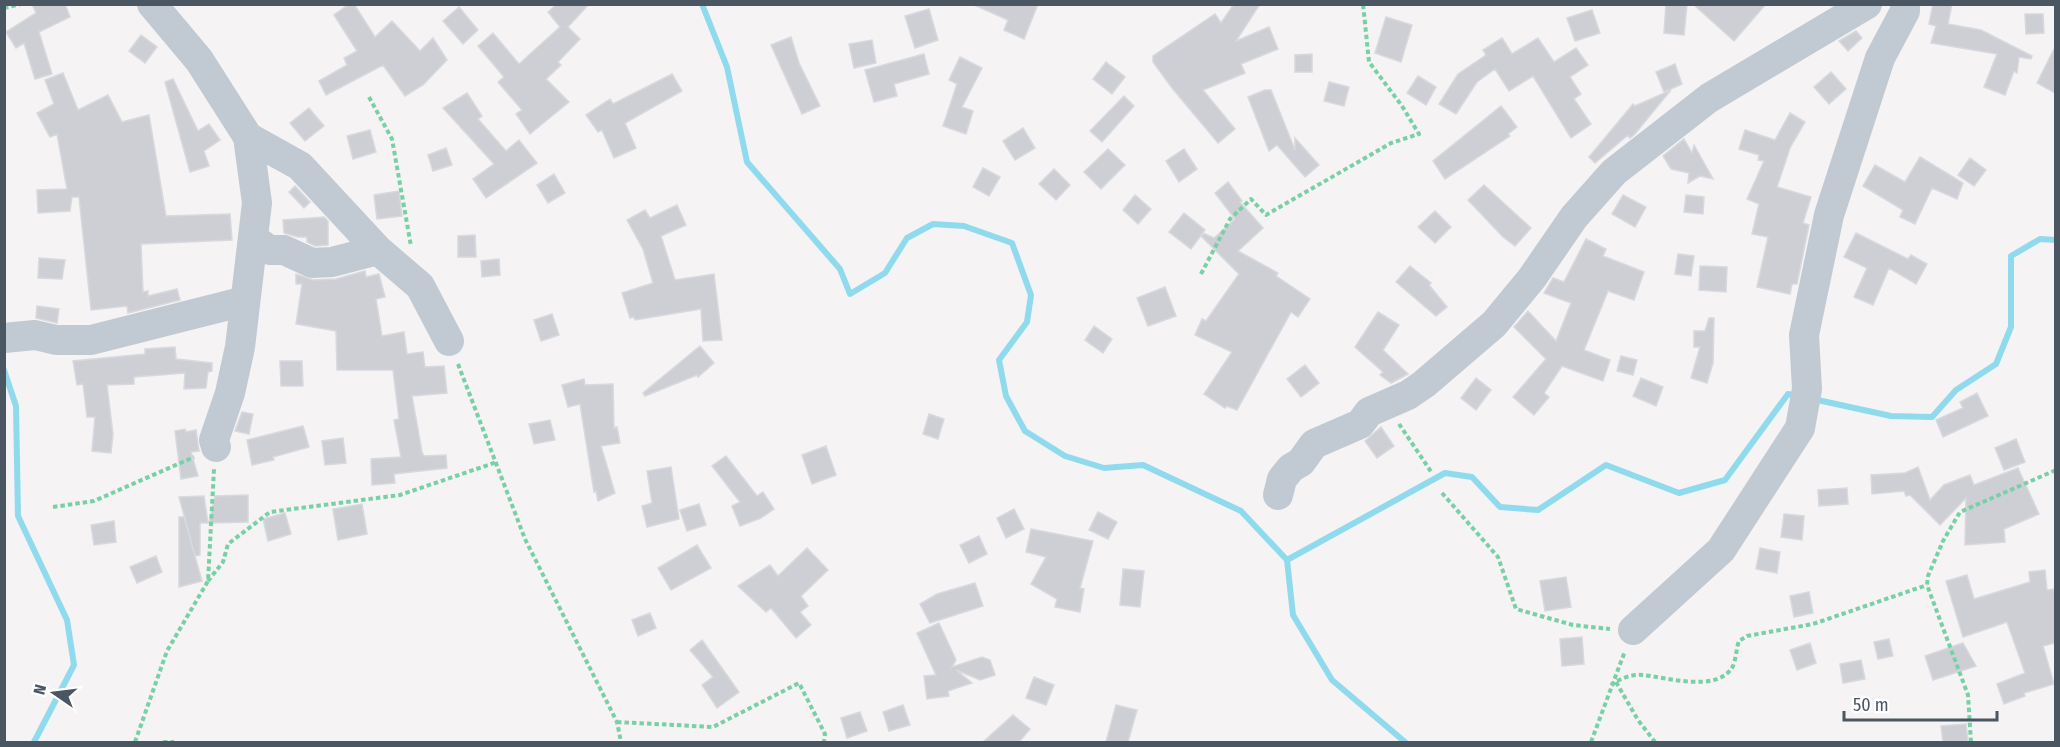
<svg xmlns="http://www.w3.org/2000/svg" width="2060" height="747" viewBox="0 0 2060 747" font-family="'Fira Sans Condensed',sans-serif">
  <rect width="100%" height="100%" fill="#f5f3f3"/>
  <g fill="none" stroke-linecap="round" stroke-linejoin="round">
    <path stroke="#90daee" stroke-width="6" d="M702,4l25,63 20,95 93,107 10,25 35,-21 22,-35 26,-14 31,2 48,17 19,52 -4,27 -28,38 7,36 19,35 40,25 39,12 39,-3 98,46 46,49 6,55 39,65 73,62
      M4,370l12,36 2,110 49,104 7,45 -40,77
      M1813,399l78,17 41,1 24,-27 40,-26 15,-37v-71l29,-17 16,1
      M1287,560l158,-87 27,4 28,30 38,3 68,-45 73,28 46,-13 63,-86 9,2"/>
  </g>
  <path fill="#cdcfd5" stroke="#d7d9de" stroke-width="1.5" d="M32,4h33l5,13 -31,15 13,42 -17,5 -11,-36 -8,5 -10,-16 30,-19z
    M349,4h5l21,33 17,-16 28,30 13,-13 14,22 -24,25 -18,11 -22,-31 -57,30 -7,-14 28,-16 -3,-7 13,-7 -23,-36z
    M557,4h32l-21,23 12,12 -22,23 3,3 -15,14 23,23 -39,32 -14,-20 6,-4 -24,-28 6,-5 -26,-31 15,-13 26,31 41,-37 -12,-15z
    M972,4h66l-14,35 -20,-9 4,-10z
    M1234,4h26l-24,37 33,-14 9,22 -37,15 4,9 -42,17 32,39 -17,14 -46,-55 -19,-26v-6l62,-42 6,9z
    M1666,4h21l-3,31 -20,-2z
    M1693,4h73l-32,37z
    M1933,4h19l-4,20 33,6 51,26 -1,3 -12,-2 -2,16 -3,-2 -9,24 -21,-8 13,-33 -66,-11 5,-17 -7,-2z
    M459,7l19,23 -15,14 -20,-23z
    M929,9l9,31 -23,8 -10,-32z
    M1592,10l8,23 -25,8 -8,-23z
    M2025,14h18l1,19 -18,1z
    M1386,17l26,8 -11,37 -26,-9z
    M1856,31l6,7 -14,13 -9,-10z
    M141,35l16,12 -12,16 -16,-12z
    M791,37l8,26 21,43 -18,8 -31,-69z
    M1502,38l10,16 26,-16 16,24 22,-14 12,17 -18,12 11,17 -7,5 17,25 -20,14 -38,-62 -24,15 -14,-22 -18,13 -21,32 -17,-10 19,-30 28,-19 -3,-5z
    M872,40l4,23 -22,5 -5,-24z
    M2055,47v46l-18,-10z
    M924,54l5,20 -35,10 3,12 -23,6 -9,-32z
    M1312,54v18h-17v-17z
    M960,57l22,11 -20,39 11,4 -7,23 -23,-8 14,-42 -8,-4z
    M1106,62l19,15 -13,17 -19,-15z
    M1675,64l7,20 -18,8 -8,-20z
    M1831,72l15,17 -17,15 -15,-17z
    M63,73l15,37 30,-15 14,27 27,-7 17,101 64,-2 2,26 -91,4 2,48 5,-1v5l29,-7 3,11 -52,13 -1,-7 -36,4 -12,-113h-7l-2,14 -32,2 -1,-23 30,-1 -10,-55 -7,3 -13,-24 17,-9 -9,-24z
    M672,74l10,17 -57,32 11,25 -22,10 -12,-28 -4,2 -12,-17 24,-16 3,5z
    M1418,76l18,11 -10,18 -19,-12z
    M173,79l25,52 11,-7 11,16 -16,11 5,15 -19,6 -25,-90z
    M1329,82l20,5 -5,19 -20,-5z
    M1265,90h6l24,60v-12l24,27 -14,12 -28,-32 -8,6 -21,-54z
    M1671,90l-37,45 -4,3 -2,-3 -33,28 -6,-6 44,-53 2,2z
    M467,93l15,23 -4,3 28,32 13,-11 18,23 -51,35 -13,-19 21,-15 -51,-56z
    M1124,96l10,10 -32,36 -12,-11z
    M1501,106l16,21 -9,7 2,2 -65,43 -12,-18z
    M309,108l15,18 -19,15 -15,-18z
    M1790,113l15,9 -15,26 -13,39 34,10 -8,26 6,2 -12,59h-5l-2,10 -33,-7 11,-50 -16,-3 7,-30 -12,-5 17,-38 -6,-1 1,-5 -20,-6 6,-19 30,10z
    M1023,128l12,20 -20,12 -12,-19z
    M370,130l6,22 -23,7 -6,-23z
    M1684,139l8,14 2,-8 19,34 -13,-3 -12,7 1,-10 -18,-4 -8,-13z
    M446,148l6,17 -19,6 -5,-16z
    M1108,149l17,16 -24,24 -17,-17z
    M1184,149l13,20 -18,13 -13,-21z
    M1920,157l43,26 -6,16 -25,-11 -17,36 -15,-7 3,-7 -40,-24 12,-21 30,17z
    M1970,158l16,12 -12,16 -16,-11z
    M983,168l17,9 -11,19 -16,-9z
    M1054,169l16,16 -14,15 -17,-16z
    M554,174l11,19 -17,10 -11,-18z
    M1228,182l14,19 -2,1 23,26 -25,23 40,22 -2,3 34,23 -12,18 -7,-5 -54,98 -10,-4 -2,2 -21,-14 28,-42 -37,-17 7,-16 4,2 33,-47 -38,-38 2,-3 11,5 21,-19 -20,-26z
    M1484,185l47,43 -16,18 -12,-9 -35,-37z
    M295,186l15,16 -6,6 -15,-16z
    M399,191l3,25 -25,3 -3,-24z
    M1135,195l16,14 -13,15 -15,-14z
    M1623,195l23,12 -11,20 -23,-13z
    M1686,195l18,2 -1,17 -19,-2z
    M677,205l9,20 -25,11 14,44 39,-6 8,66 -19,1 -2,-32 -66,11 -1,-3 -4,1 -8,-25 31,-10 -10,-34 -16,-29 18,-10 5,8z
    M1435,211l16,16 -16,16 -17,-16z
    M1184,213l21,17 -14,19 -22,-17z
    M324,217l4,4v24l-13,1 -8,-4v-5h-9l-14,-4 -1,-13z
    M1856,233l52,26 3,-4 16,9 -11,20 -27,-16 -16,37 -19,-8 13,-29 -23,-11z
    M475,235l1,22h-18v-21z
    M1586,239l20,10 -3,7 41,16 -10,28 -26,-9 -24,59 26,10 -7,21 -41,-15 -18,27 5,4 -15,18 -21,-18 33,-38 -32,-32 14,-16 28,30 15,-38 -27,-10 9,-15 11,4z
    M1678,254l16,2 -3,20 -16,-2z
    M39,258l26,2 -3,19 -24,-1z
    M499,259l1,16 -18,2 -1,-16z
    M1410,266l21,17 -2,2 18,22 -11,9 -40,-34z
    M1700,266l27,1 -1,25 -27,-2z
    M365,271l1,6 13,-3 6,23 -9,2 6,37 22,-4 3,22 16,-2 2,15 19,-1 3,27 -35,3 10,56 2,4 22,-1 1,13 -53,6 1,9 -23,2 -1,-26 30,-2 -7,-37 5,-1 -6,-49h-56l-1,-39 -40,-7 6,-40h-6v-10l17,6 23,-1z
    M1165,287l11,29 -28,10 -11,-28z
    M37,306l22,3 -2,14 -21,-5z
    M1378,312l21,13 -16,25 25,24 -17,9 -11,-8 3,-3 -28,-25z
    M552,314l7,21 -18,6 -7,-21z
    M1709,318h5l-1,45 -6,20 -16,-5 9,-31h-6v-16h11z
    M1094,326l18,13 -9,14 -18,-13z
    M700,346l14,17 -16,14 -1,-2 -52,21 -2,-3z
    M175,347l1,12 36,4v8l-4,1 -2,16 -22,1 1,-16 -51,4v7l-27,1 6,49 -2,19 -19,-2 3,-34h-8l-4,-33 -6,1 -4,-24 72,-7v-5z
    M1621,356l16,4 -4,15 -16,-4z
    M280,361h22l1,25h-22z
    M1305,365l14,18 -18,14 -14,-18z
    M1476,378l15,12 -15,20 -15,-12z
    M1641,378l22,9 -7,19 -23,-10z
    M584,379l1,6 28,-1 1,44 3,-1 3,16 -19,3 14,47 -17,8 -2,-10 -2,1 -14,-88 -12,3 -6,-22z
    M1977,393l11,23 -45,21 -7,-17 27,-12 -3,-6z
    M242,412l11,2 -4,20 -14,-3z
    M929,414l15,5 -6,20 -15,-5z
    M550,420l5,20 -21,4 -5,-20z
    M303,426l6,21 -36,10 1,3 -22,5 -5,-25z
    M1381,427l13,19 -17,12 -12,-17z
    M185,429l1,3 10,-2 3,21 -8,1 7,24 -17,3 -6,-48z
    M343,438l3,25 -21,2 -3,-24z
    M2016,439l9,23 -21,8 -9,-22z
    M826,446l10,29 -24,9 -10,-29z
    M726,456l31,40 6,-4 11,17 -13,9 -21,8 -8,-20 8,-4 -28,-36z
    M671,467l8,52 -32,8 -5,-21 10,-3 -5,-32z
    M1918,467l12,33 14,-15 26,-10 4,10 44,-17 21,46 -35,15 1,13 -40,3 1,-47 -26,27 -30,-30 -4,1 -2,-5 -32,3 -1,-19 34,-2z
    M1847,488l1,16 -29,2 -1,-16z
    M248,495v27l-39,1 6,-27z
    M204,496l4,27h-8v32l-5,1 -16,-59z
    M362,504l5,30 -29,6 -5,-31z
    M699,504l7,21 -19,6 -7,-21z
    M1014,509l10,20 -18,9 -9,-20z
    M1098,512l19,10 -9,17 -19,-9z
    M285,513l6,21 -23,7 -5,-22z
    M1784,514l20,2 -2,24 -21,-3z
    M179,517h5l18,64 -23,6z
    M114,521l2,21 -22,3 -3,-20z
    M1031,529l62,12 -13,47 4,1 -4,23 -25,-5 2,-8 -26,-15 15,-27 -20,-5z
    M979,536l8,18 -18,9 -9,-18z
    M697,545l14,23 -40,22 -13,-22z
    M807,548l21,22 -27,26 7,10 -8,6 11,13 -15,13 -25,-30 -5,4 -28,-26 32,-21 8,11z
    M1760,548l20,4 -3,21 -21,-4z
    M156,556l6,16 -25,11 -7,-16z
    M1123,569l21,2 -4,36 -20,-2z
    M2045,570l2,20 7,-1 1,10v44l-12,3 11,38 -30,9 1,3 -21,8 -7,-20 28,-11 -18,-51 -44,15 -17,-56 21,-6 7,24 56,-17 -1,-10z
    M1566,577l5,30 -26,4 -5,-30z
    M975,583l8,23 -53,17 -10,-19 17,-10z
    M1809,592l4,21 -19,4 -4,-21z
    M650,613l6,15 -18,8 -6,-16z
    M939,623l17,37 -4,7 30,-10 8,3 5,15 -15,5 -24,-10 16,13 -24,8 1,5 -22,3 -3,-23 12,-1 -19,-42z
    M1582,637l2,27 -22,2 -2,-27z
    M1889,639l4,17 -15,3 -4,-17z
    M702,640l37,52 -22,16 -15,-23 11,-8 -23,-27z
    M1810,643l6,20 -19,7 -7,-20z
    M1963,643l13,23 -43,14 -8,-24z
    M1861,660l4,19 -22,4 -3,-19z
    M1034,677l20,8 -8,20 -20,-7z
    M903,705l7,20 -21,6 -6,-19z
    M1116,705l21,5 -9,32h-22z
    M860,712l7,19 -20,7 -6,-20z
    M1013,715l17,14 -11,13h-36z
    M1966,724l2,18h-25l-2,-16z"/>
  <g fill="none" stroke-linecap="round" stroke-linejoin="round">
    <path stroke="#7ad0a6" stroke-width="4" stroke-dasharray="4.5 3" stroke-linecap="butt" d="M4,8l17,-4
      M369,97l23,42 19,107
      M1201,274l29,-55 21,-20 15,16 125,-72 28,-9 -17,-28 -33,-44 -6,-58
      M458,364l67,175 92,183 4,20
      M1399,424l33,49
      M1442,493l56,64 18,52 57,16 37,4
      M53,507l41,-6 100,-44
      M208,581l15,-19 5,-18 42,-32 130,-17 97,-33
      M1616,682l22,38 17,22
      M1611,685c8,-6 20,-11 31,-10 24,2 73,18 90,-7 4,-7 4,-19 7,-27l8,-5 66,-12 114,-39
      M617,722l96,5 86,-44 26,51 -1,8
      M135,742l32,-91 41,-70 6,-112
      M163,742h11
      M1591,742l34,-91
      M1971,742l-3,-47 -41,-110 1,-9 15,-35 17,-29 96,-42"/>
    <path stroke="#c1cad2" stroke-width="30" d="M152,4l47,56 49,77 52,29 78,84 42,36 29,55
      M253,238l16,12h15l28,13 20,-1 46,-12
      M4,338l31,-3 21,5h35l154,-39
      M216,447l-2,-7 16,-47 10,-46 17,-144 -9,-66
      M1278,495l4,-16 9,-11 10,-6 13,-18 46,-20 9,-12 39,-17 16,-11 70,-60 38,-46 42,-61 40,-45 95,-74 158,-94
      M1633,630l88,-80 79,-122 7,-39 -3,-54 25,-120 51,-157 25,-47v-7"/>
  </g>
  <rect width="2060" height="747" fill="none" stroke="#4a5661" stroke-width="12"/>
  <g transform="translate(54 693) rotate(284)" stroke="#ffffff" stroke-width="4.5" paint-order="stroke">
  <path d="M0-4.5L10 22L0 15L-10 22Z" fill="#4a5661"/>
  <text y="-9" font-size="16" font-weight="bold" text-anchor="middle" fill="#4a5661">N</text>
  </g>
  <path d="M1844 711v9h153v-9" fill="none" stroke="#4a5661" stroke-width="3"/>
  <text x="1853" y="711" font-size="18" fill="#4a5661" stroke="#ffffff" stroke-width="4.5" paint-order="stroke">50 m</text>
</svg>
